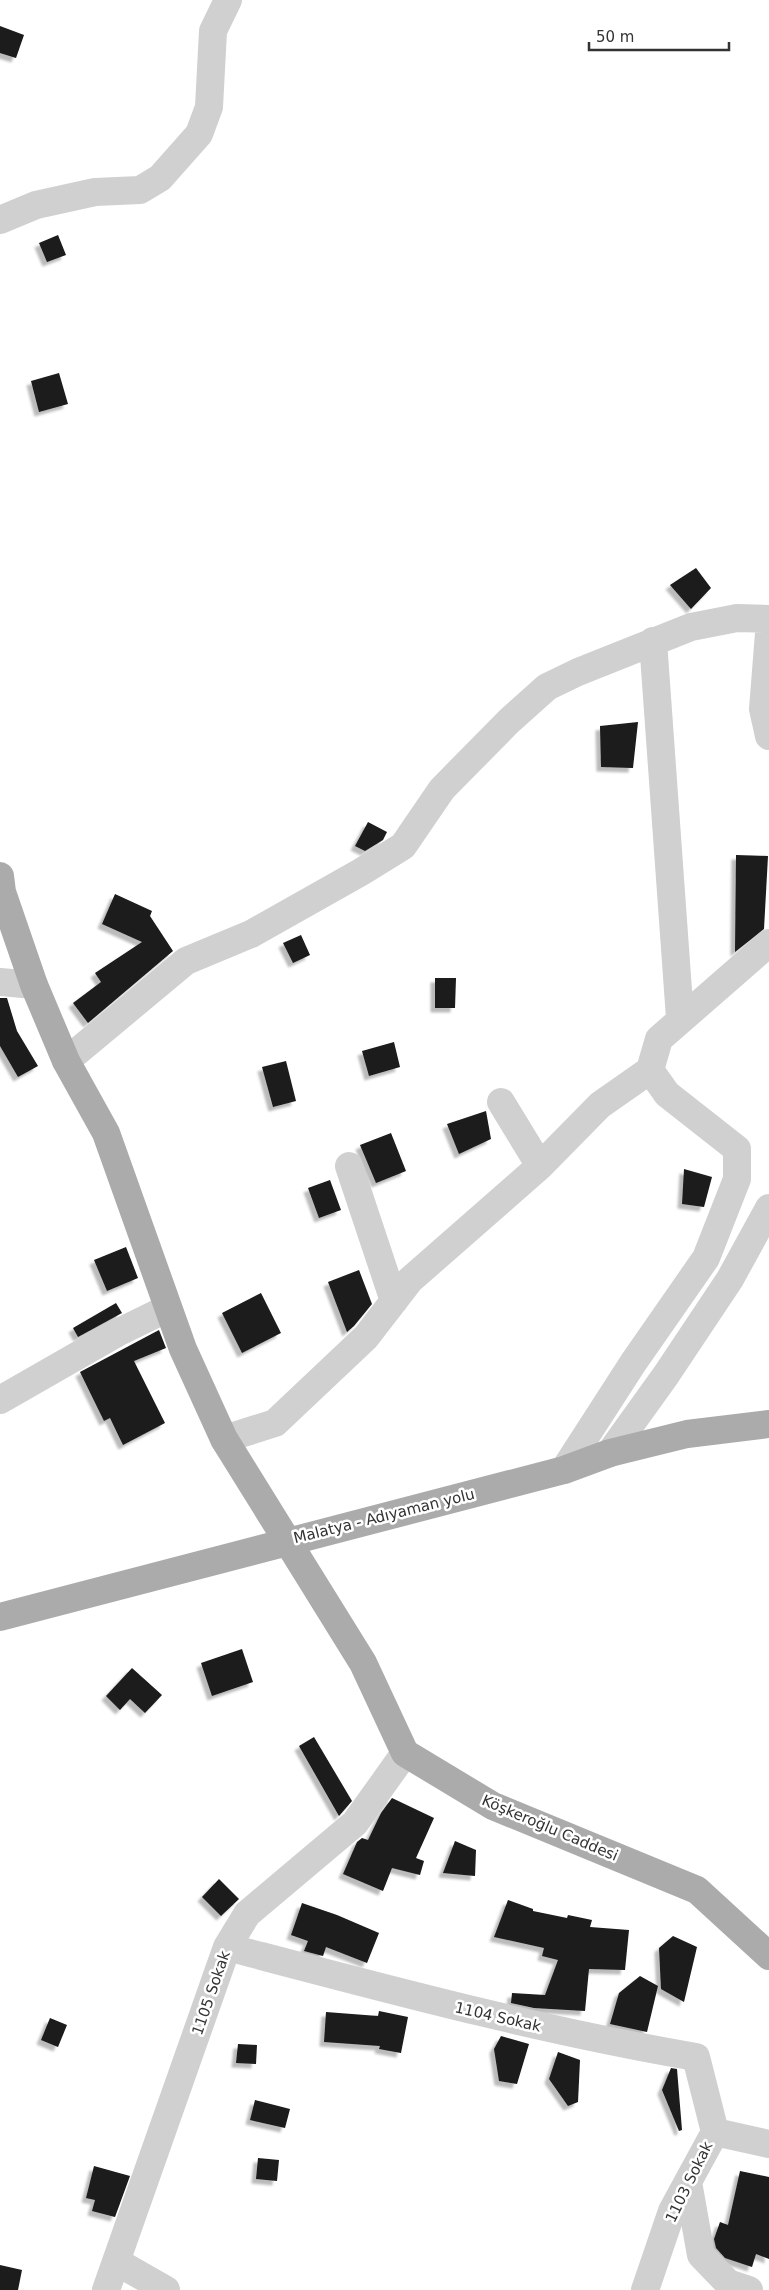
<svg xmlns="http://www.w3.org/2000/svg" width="769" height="2290" viewBox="0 0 769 2290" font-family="'DejaVu Sans',sans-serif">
  <defs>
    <filter id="shadow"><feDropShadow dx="-4.5" dy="4.5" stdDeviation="1" flood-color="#0004"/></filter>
  </defs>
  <rect width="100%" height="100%" fill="#fff"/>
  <path fill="#1a1a1a" filter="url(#shadow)" d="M0,26l24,9 -8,23 -16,-5z
    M58,235l8,20 -19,7 -8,-19z
    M59,373l9,31 -29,8 -8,-31z
    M696,568l15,20 -20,21 -21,-24z
    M638,722l-5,46 -32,-1 -1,-41z
    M368,822l19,10 -4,8 -18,11 -10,-5z
    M736,855l32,1 -4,73 -29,23z
    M115,894l37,17 -2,5 23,35 -85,72 -15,-20 28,-21 -6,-9 47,-31 -40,-18z
    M301,935l9,20 -17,8 -10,-20z
    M435,978h21l-1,30h-20z
    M0,998h7l10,33 21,35 -20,11 -18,-31z
    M394,1042l6,25 -31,9 -7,-25z
    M286,1061l10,40 -23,6 -11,-40z
    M486,1111l5,28 -32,15 -12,-30z
    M391,1133l15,38 -30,12 -16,-38z
    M684,1169l28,8 -8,30 -22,-3z
    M330,1180l11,30 -22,8 -11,-30z
    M126,1247l12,31 -31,13 -13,-31z
    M359,1270l13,34 -18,22 -7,6 -19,-50z
    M261,1293l20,40 -39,20 -20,-40z
    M116,1303l6,10 -44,24 -5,-9z
    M159,1330l7,18 -32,13 31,62 -42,22 -13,-27 -6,3 -24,-49z
    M242,1649l11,33 -41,14 -11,-33z
    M132,1668l30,27 -17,18 -15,-14 -10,11 -14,-14z
    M314,1737l38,64 -13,15 -40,-70z
    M392,1798l42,20 -18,40 8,3 -4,14 -28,-7 -9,23 -40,-17 14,-32 5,-4 6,2 13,-27z
    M455,1841l21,9 -1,26 -32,-3z
    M219,1879l20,20 -18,17 -19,-19z
    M508,1900l25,9v2l34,7 1,-3 24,5 -2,7 39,3 -4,40 -36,-1 -4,42 -51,-3 -23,-5 1,-10 33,2 13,-35 -16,-4 2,-8 -50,-11z
    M302,1903l35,12 42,18 -12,30 -41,-16 -3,9 -19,-5 4,-10 -17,-6z
    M673,1936l24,11 -13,55 -23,-13 -2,-41z
    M640,1976l18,10 -11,46 -37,-8 9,-31z
    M379,2011l29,6 -7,36 -22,-4 1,-3 -56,-4 2,-30 52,4z
    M50,2018l17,7 -9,22 -17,-7z
    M501,2036l28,8 -12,40 -18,-3 -5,-32z
    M238,2044l19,1 -1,19 -20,-1z
    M558,2052l22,8 -2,42 -10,4 -19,-27z
    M671,2068l6,1 5,61 -3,1 -17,-41z
    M255,2100l35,9 -5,19 -35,-8z
    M258,2158l21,2 -2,21 -21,-2z
    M94,2166l36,10 -15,41 -23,-6 3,-11 -9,-2z
    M740,2171l29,6v82l-13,-5 -4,13 -27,-9 -9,-10 -2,-9 6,-17 8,3z
    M0,2265l22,5 -4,20h-18z"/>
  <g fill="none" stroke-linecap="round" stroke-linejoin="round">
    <path stroke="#d0d0d0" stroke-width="28" d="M0,220l36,-15 59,-13 45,-2 20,-12 39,-44 10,-27 4,-76 15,-31
      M769,633l-6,76 6,27
      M653,641l27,377
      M0,982l34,3
      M66,1061l120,-100 65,-27 110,-62 42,-26 39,-57 67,-68 38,-34 31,-15 113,-45 46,-9 32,1
      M501,1102l39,64
      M349,1166l45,135
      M0,1400l117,-67 51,-25
      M224,1439l51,-16 91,-86 44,-57 130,-114 60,-61 50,-35
      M610,1453l56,-78 64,-96 39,-71
      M564,1470l69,-107 73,-105 31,-79v-30l-70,-55 -17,-24 9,-31 110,-96
      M227,1947c156,41 311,83 469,110l19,75
      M715,2132l54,12
      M688,2182l13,73 27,28 21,7
      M117,2262l49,28
      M106,2290l121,-343 20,-33 108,-91 50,-70
      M645,2290l27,-79 43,-79"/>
    <path stroke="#ababab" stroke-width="28" d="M0,876l2,16 32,93 32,76 40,72 77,216 41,90 139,224 42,90 88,53 204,84 72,66
      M0,1617l564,-147 46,-17 77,-19 82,-10"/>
  </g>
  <g text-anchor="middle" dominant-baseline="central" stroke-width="5" stroke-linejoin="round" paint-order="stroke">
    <g font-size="15" fill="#333" stroke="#fff">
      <text transform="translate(384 1516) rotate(-14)">Malatya - Adıyaman yolu</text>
      <text transform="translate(550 1828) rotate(23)">Köşkeroğlu Caddesi</text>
      <text transform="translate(211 1993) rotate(-71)">1105 Sokak</text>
      <text transform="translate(498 2017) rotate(13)">1104 Sokak</text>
      <text transform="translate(689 2182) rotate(-64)">1103 Sokak</text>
    </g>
  </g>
  <path d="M589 42v8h140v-8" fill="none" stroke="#333333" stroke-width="2.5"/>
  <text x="596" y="42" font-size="15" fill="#333333" stroke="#ffffff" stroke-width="4" paint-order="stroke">50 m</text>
</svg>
